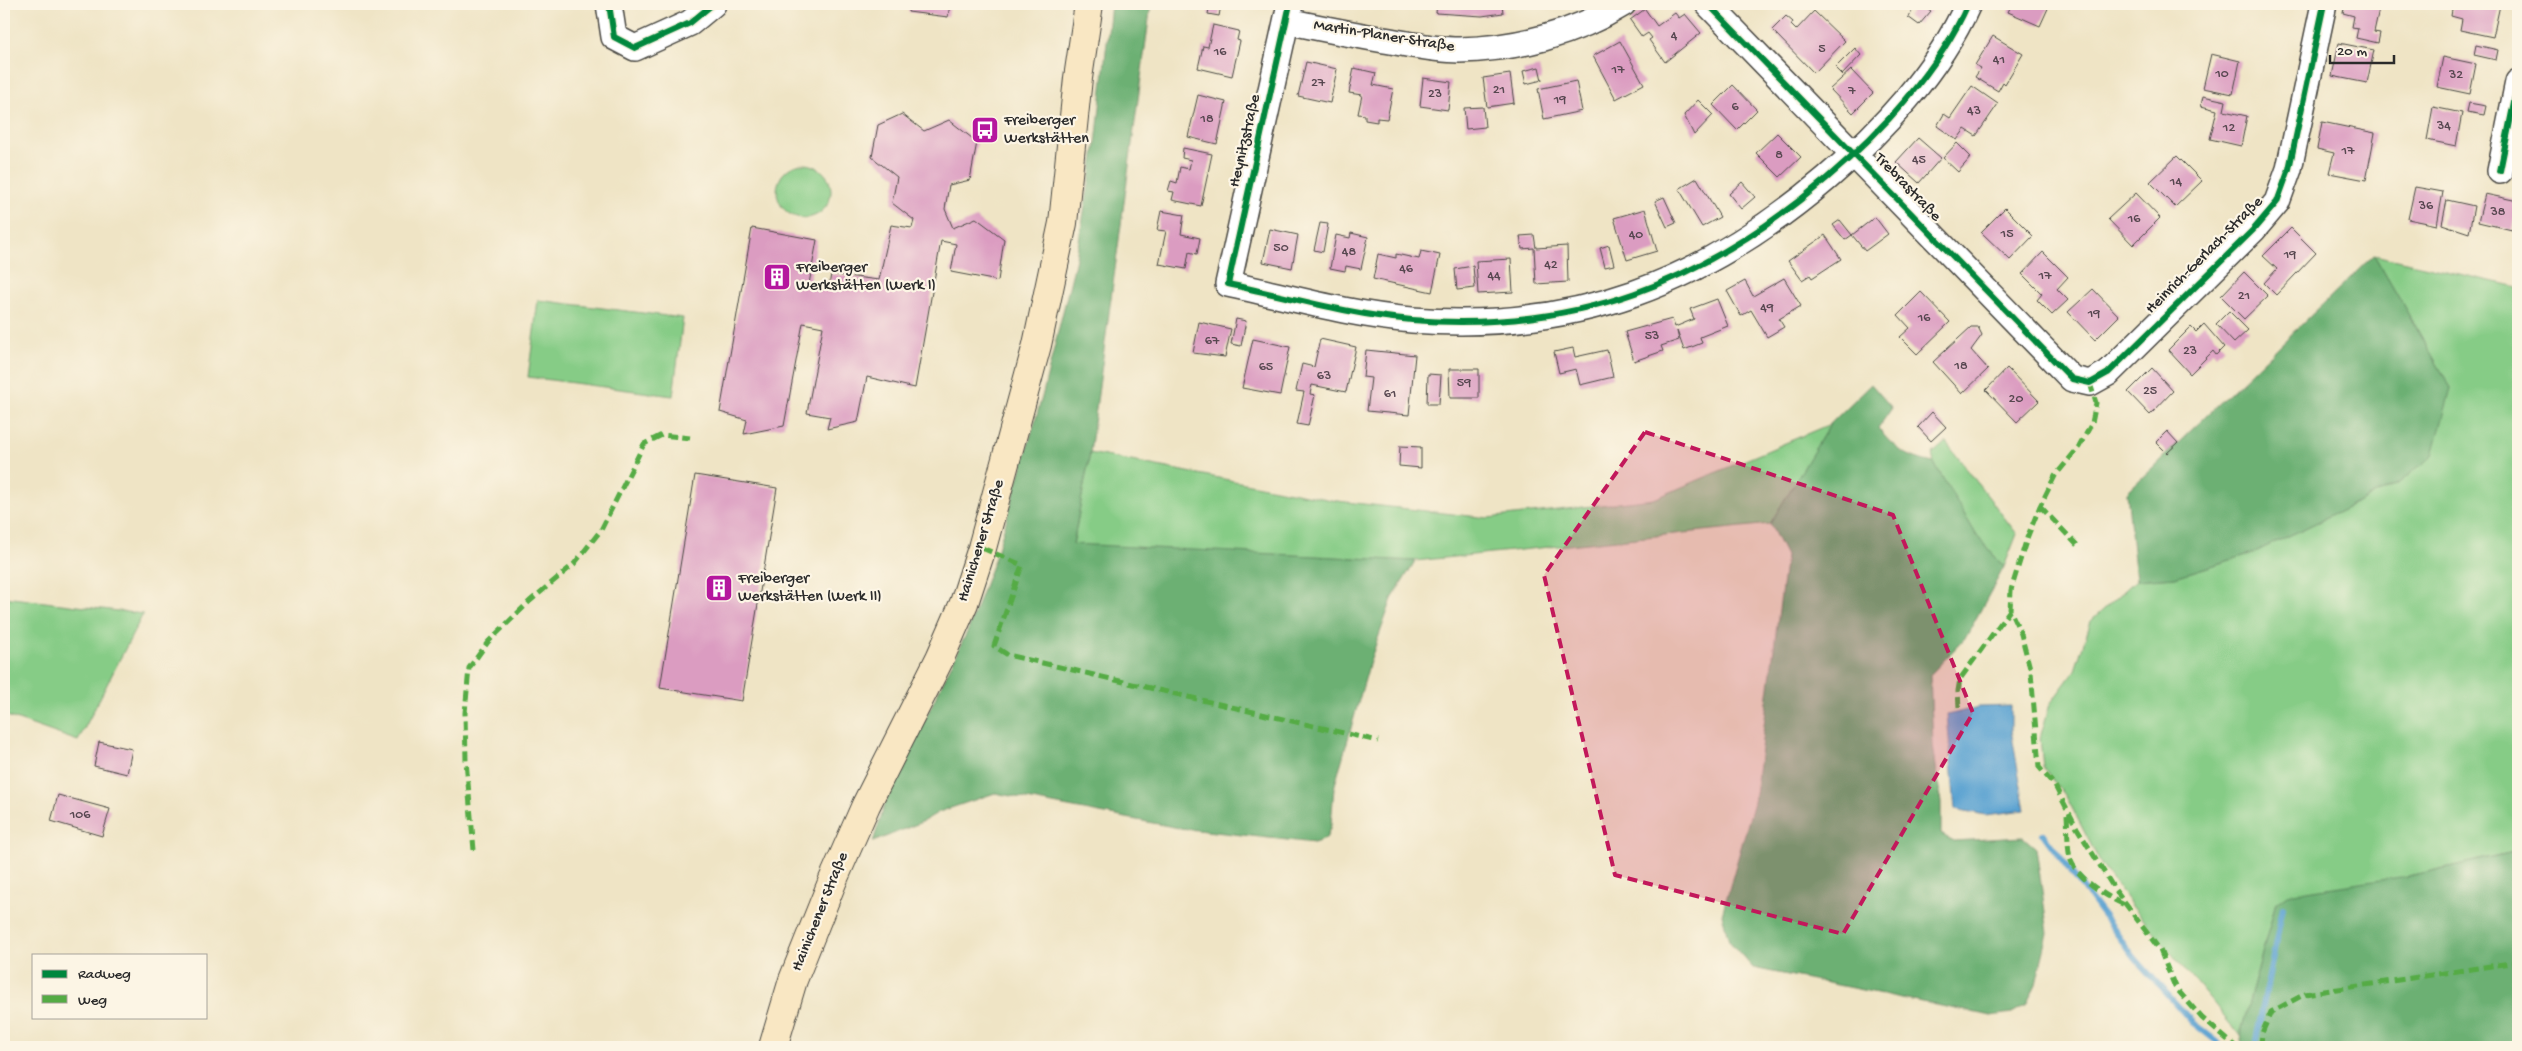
<svg xmlns="http://www.w3.org/2000/svg" width="2522" height="1051" viewBox="0 0 2522 1051" font-family="'Gochi Hand',sans-serif">
  <rect width="100%" height="100%" fill="#fcf5e5"/>
  <filter id="ink" filterUnits="userSpaceOnUse"><feTurbulence type="fractalNoise" baseFrequency=".02" numOctaves="2"/><feDisplacementMap in="SourceGraphic" scale="10" xChannelSelector="R" yChannelSelector="G"/><feConvolveMatrix kernelMatrix="1 2 1 2 8 2 1 2 1" color-interpolation-filters="sRGB"/></filter>
  <filter id="wash" filterUnits="userSpaceOnUse"><feTurbulence type="fractalNoise" baseFrequency=".0096" numOctaves="4" result="noise"/><feDisplacementMap in="SourceGraphic" scale="20" xChannelSelector="R" yChannelSelector="G"/><feGaussianBlur stdDeviation="1.12" result="paint"/><feColorMatrix in="noise" values="0 0 0 0 0 0 0 0 0 0 0 0 0 0 0 0 0 1.4 0 .05"/><feComposite in="paint" operator="in"/></filter>
  <g filter="url(#wash)">
    <rect width="100%" height="100%" fill="#efe4c5"/>
    <path fill="#86cc86" stroke="#587c58" d="M777 191a27 27 0 1 1 54 0a27 27 0 1 1-54 0Z
      M2374,255l144,32v564l-104,24 -138,27 -36,134 -108,-130 -30,-40 -34,-66 -25,-33 -3,-29 10,-34 25,-34 16,-49 45,-41 39,-3 78,-24 146,-70 52,-95z
      M538,300l145,18 -10,78 -145,-19z
      M1830,424l-60,100 -355,37 -342,-16 17,-92 247,48 151,17 166,-19z
      M1946,442l71,92 -13,33 -27,-31 -43,-73 -2,-9z
      M4,597l139,17 -65,127 -74,-26z"/>
    <path fill="#6cb073" stroke="#4c6e4f" d="M1111,4h40l-61,449 -17,91 342,17 -23,38 -21,59 -37,130 -3,37 -5,14 -12,4 -135,-15 -184,-35 -56,19 -17,10 -49,20 22,-71 20,-31 53,-110 30,-81 44,-152 33,-134 21,-119z
      M2374,255l77,133 -18,67 -34,28 -146,70 -78,24 -39,3 -9,-88z
      M1871,384l21,24 -14,20c16,21 30,30 56,35l43,73 27,31 -38,70 -36,38 3,69 8,59v31l12,7 70,-4 13,11 12,85 -12,51 -10,21 -14,8 -21,3 -238,-48 -24,-27 -7,-27 32,-112 32,-246 -16,-32 60,-100z
      M2518,851v196h-275l-3,-11 36,-134 11,-8 127,-19z"/>
    <path fill="#5aa2d1" stroke="#42667e" d="M2011,706v24l14,80 -40,5 -30,-6 -8,-94 32,-8z"/>
    <g fill="none" stroke-linecap="round" stroke-linejoin="round">
      <path stroke="#5aa2d1" stroke-width="6" d="M2043,834l91,123 59,66 31,24
        M2256,1040l27,-133"/>
    </g>
    <g id="blocks">
      <path fill="#db9cc1" d="M909,4h41l-2,13 -40,-5z
        M1186,4h32l3,1 -2,11 -11,-2 1,-5z
        M1437,4h65l1,9 -21,3 -46,-3z
        M1917,4h4l10,7 -12,14 -11,-8z
        M2012,4h38l-10,22 -32,-14z
        M2345,4h35l-6,28 6,1 -2,10 -22,-5 2,-10 -6,-1 2,-11 -11,-3z
        M2453,4l47,1 -7,32 -33,-7 2,-11 -11,-3z
        M1645,9l12,17 18,-13 4,5 6,-4 16,19 -36,29 -16,-22 3,-2 -4,-5 -6,4 -12,-17z
        M1814,11l31,30 -31,32 -42,-43 14,-14 7,6 -2,3 5,5z
        M1213,25l26,6 -2,9 3,1 -8,35 -34,-8 5,-22 5,1z
        M1993,36l30,18 -18,30 -2,-2 -5,9 -23,-14 6,-9 -6,-3z
        M1620,41l24,43 -28,15 -23,-43z
        M2339,43l35,7 -7,33 -35,-7z
        M2476,45l22,5 -2,10 -22,-5z
        M1855,48l6,7 -19,20 -7,-7z
        M2211,54l29,7 -7,33 -30,-6z
        M2443,57l33,7 -6,30 -33,-7z
        M1306,62l31,7 -7,34 -32,-7z
        M1539,67l3,13 -16,4 -3,-13z
        M1354,68l22,5 -3,12 20,4 -6,30 -10,-1v4l-12,-2v-5l-7,-1 4,-19 -13,-2z
        M1851,70l22,23 -20,20 -23,-24z
        M1510,74l4,29 -27,4 -4,-29z
        M1423,78l28,4 -3,28 -28,-4z
        M1576,81l6,30 -38,8 -6,-30z
        M1733,85l24,25 -20,20 -24,-25z
        M1972,86l26,18 -22,32 -11,-7 -8,11 -20,-14 7,-12 6,4z
        M1198,95l28,7 -9,42 -29,-7z
        M2203,96l23,5 -2,10 23,5 -6,30 -31,-7 7,-29 -16,-4z
        M1698,100l15,15 -19,20 -10,-20z
        M2469,103l17,3 -2,9 -17,-3z
        M1483,107l2,20 -19,2 -2,-21z
        M2433,107l29,6 -6,33 -29,-6z
        M902,114l22,17 25,-11 28,22 -7,38 -21,5 -4,24 8,19 23,-10 28,21 -6,42 -47,-9 5,-28 -15,-3 -26,147 -48,-11 -9,45 -31,7 3,-12 -23,-4 16,-86 -20,-4 -19,103 -40,8 3,-14 -27,-8 32,-184 65,12 -8,44 20,2 2,-12 48,6 12,-55 21,3 2,-8 -22,-17 5,-26 -25,-20 6,-32z
        M2322,122l53,11 -9,47 -37,-7 5,-20 -17,-4z
        M1777,133l24,24 -21,20 -24,-24z
        M1918,138l23,20 -22,25 -23,-21z
        M1957,143l14,14 -13,15 -15,-14z
        M1183,148l29,6 -11,52 -29,-6 2,-8 -6,-1 3,-10 6,2 3,-16 9,2 2,-9 -9,-2z
        M2177,156l25,25 -27,26 -25,-25z
        M1697,178l23,39 -18,10 -23,-38z
        M1742,182l13,15 -14,12 -12,-15z
        M2415,187l28,5 -6,33 -29,-6z
        M2136,193l24,25 -27,27 -25,-26z
        M2485,194l33,7 -6,29 -34,-8z
        M1664,197l12,26 -9,4 -12,-26z
        M2447,200l27,6 -5,27 -27,-9z
        M2005,208l28,28 -23,24 -29,-28z
        M1645,209l12,42 -30,9 -13,-42z
        M1161,211l23,4 -3,19 19,4 -3,16 -8,-2 -3,17 -27,-5 7,-33 -9,-1z
        M1875,217l13,17 -23,17 -13,-16z
        M1840,220l12,15 -7,5 -12,-15z
        M1320,223l8,1 -5,28 -9,-2z
        M2291,228l25,25 -40,42 -12,-12 13,-14 -14,-13z
        M1270,229l28,6 -6,33 -29,-6z
        M1351,233l17,4 -7,32 -15,-3 -1,5 -15,-3 6,-33 14,3z
        M1534,235l2,13 31,-2 1,36 -32,2 -2,-36 -12,1 -2,-13z
        M1825,235l16,24 -29,19 -2,-3 -8,5 -14,-19z
        M1609,245l5,20 -9,2 -5,-19z
        M1421,251l19,4 -8,37 -59,-13 5,-25 18,4v-4l23,5z
        M2043,252l25,25 -11,12 11,11 -16,15 -15,-15 5,-6 -20,-20z
        M1511,259l2,33 -35,2 -2,-33z
        M1473,266l2,22 -18,2 -2,-21z
        M2244,272l24,24 -24,23 -23,-23z
        M1784,278l17,28 -22,13 5,8 -17,10 -16,-27 -10,6 -14,-25 18,-10 8,15z
        M2093,289l26,27 -24,24 -27,-28z
        M1921,292l29,30 -33,32 -17,-17 10,-9 -12,-13z
        M1717,299l11,27 -28,11 2,6 -18,7 -7,-19 2,9 -18,6 2,5 -29,10 -9,-29 47,-13 3,8 19,-8 -4,-10z
        M2229,311l19,19 -14,13 -18,-19z
        M1236,319l10,2 -5,25 -10,-2z
        M1199,322l32,7 -6,28 -32,-4z
        M2204,324l20,23 -8,8 -3,-4 -23,23 -22,-24 23,-23 5,5z
        M1971,327h7l4,8 -11,15 17,19 -26,25 -29,-32z
        M1253,339l37,8 -10,48 -38,-7z
        M1320,339l36,8 -10,45 -34,-7 -2,9 5,1 -7,31 -11,-2 7,-32 -8,-1 6,-27 12,3z
        M1573,348l2,9 32,-7 6,27 -33,8 -4,-16 -17,4 -5,-21z
        M1366,350l49,5 -6,60 -42,-4 4,-33 -8,-1z
        M2007,368l32,33 -22,21 -31,-32z
        M2152,368l21,23 -23,24 -22,-23z
        M1449,369h30v29h-29z
        M1428,374l13,1 -2,29h-12z
        M1932,412l14,15 -15,14 -13,-14z
        M2167,431l11,12 -11,10 -11,-11z
        M1400,446l21,1v21l-22,-2z
        M695,475l82,13 -35,213 -82,-13z
        M99,742l33,7 -5,25 -33,-8z
        M58,795l52,14 -8,27 -51,-15z"/>
    </g>
  </g>
  <g filter="url(#ink)">
    <use href="#blocks" fill-opacity="0" stroke="#484742" stroke-width="1"/>
    <g fill="none" stroke-linecap="round" stroke-linejoin="round">
      <g stroke="#484742" stroke-width="28">
        <path id="minor" d="M609,4l5,33 21,11 55,-25 23,-19
          M1290,4l-62,280c61,13 122,31 184,36 163,13 292,-37 415,-142 54,-46 112,-108 141,-174
          M1708,4l364,375 18,4 18,-10 146,-144 23,-27 12,-33 35,-165
          M1287,21c32,7 64,13 97,19 25,4 50,10 75,10 56,-1 116,-16 164,-46
          M2500,171l18,-89"/>
      </g>
      <g stroke="#484742" stroke-width="30">
        <path id="secondary" d="M773,1047l20,-67 40,-100 33,-75 74,-147 24,-55 18,-55 55,-203 26,-122 15,-145 11,-74"/>
      </g>
      <use href="#minor" stroke="#fff" stroke-width="25"/>
      <use href="#secondary" stroke="#f9e7c3" stroke-width="28"/>
      <path stroke="#54ab44" stroke-width="5" stroke-dasharray="10 5" stroke-linecap="butt" d="M2090,383l6,20 -4,20 -13,24 -24,29 -15,30 -13,32 -16,52 -1,20 11,24 10,38 8,95 16,19 22,42 38,62 45,60 15,37 27,31 34,29
        M2040,506l37,39
        M982,548l40,17 -28,81 14,9 370,86
        M1959,707l-1,-16 2,-12 50,-69
        M2067,815c1,13 0,29 3,43 5,19 38,40 55,47
        M474,850l-8,-89 -1,-48 4,-45 19,-26 42,-41 44,-37 27,-34 43,-86 18,-9 28,3
        M2261,1047l1,-14 9,-21 34,-18 213,-32"/>
      <g stroke="#fcf5e5" stroke-width="9">
        <path id="cycleway" d="M609,4l5,33 21,11 55,-25 23,-19
          M1290,4l-62,280c61,13 122,31 184,36 163,13 292,-37 415,-142 54,-46 112,-108 141,-174
          M1708,4l364,375 18,4 18,-10 146,-144 23,-27 12,-33 35,-165
          M2500,171l18,-89"/>
      </g>
      <use href="#cycleway" stroke="#00873e" stroke-width="6"/>
    </g>
  </g>
  <path fill="#c2185b" fill-opacity="0.2" stroke="#c2185b" stroke-width="4" stroke-dasharray="10 6" stroke-linejoin="round" d="M1645,432l248,83 80,198 -130,221 -228,-59 -71,-300z"/>
  <defs>
    <g id="bus-square" transform="scale(1.4375)"><rect x="-9" y="-9" width="18" height="18" rx="4" fill="#b5179e" stroke="#fcf5e5"/><path d="M-5-6H5V4H4V6H2V4H-2V6H-4V4H-5ZM-3.5-4V0h7V-4ZM-3.5 1.2v1.5H-2V1.2ZM2 1.2v1.5H3.5V1.2Z" fill="#fff"/></g>
    <g id="building-square" transform="scale(1.4375)"><rect x="-9" y="-9" width="18" height="18" rx="4" fill="#b5179e" stroke="#fcf5e5"/><path d="M-4-6H4V6H1V3H-1V6H-4ZM-2.5-4.3h1.7v1.8h-1.7ZM.8-4.3h1.7v1.8H.8ZM-2.5-1h1.7V.8h-1.7ZM.8-1h1.7V.8H.8Z" fill="#fff"/></g>
  </defs>
  <g fill-rule="evenodd">
    <use href="#bus-square" x="985" y="130"/>
    <use href="#building-square" x="777" y="277"/>
    <use href="#building-square" x="719" y="588"/>
  </g>
  <g text-anchor="middle" dominant-baseline="central" stroke-width="4.5" stroke-linejoin="round" paint-order="stroke">
    <g font-size="14" fill="#574750">
      <text x="1674" y="36">4</text>
      <text x="1822" y="49">5</text>
      <text x="1220" y="52">16</text>
      <text x="1999" y="60">41</text>
      <text x="1618" y="70">17</text>
      <text x="2222" y="74">10</text>
      <text x="2456" y="75">32</text>
      <text x="1318" y="83">27</text>
      <text x="1499" y="90">21</text>
      <text x="1852" y="91">7</text>
      <text x="1435" y="94">23</text>
      <text x="1560" y="100">19</text>
      <text x="1735" y="107">6</text>
      <text x="1974" y="111">43</text>
      <text x="1207" y="119">18</text>
      <text x="2444" y="126">34</text>
      <text x="2229" y="128">12</text>
      <text x="2348" y="151">17</text>
      <text x="1779" y="155">8</text>
      <text x="1919" y="160">45</text>
      <text x="2176" y="182">14</text>
      <text x="2426" y="206">36</text>
      <text x="2498" y="212">38</text>
      <text x="2134" y="219">16</text>
      <text x="2007" y="234">15</text>
      <text x="1636" y="235">40</text>
      <text x="1281" y="248">50</text>
      <text x="1349" y="252">48</text>
      <text x="2290" y="255">19</text>
      <text x="1551" y="265">42</text>
      <text x="1406" y="269">46</text>
      <text x="1494" y="276">44</text>
      <text x="2045" y="276">17</text>
      <text x="2244" y="296">21</text>
      <text x="1767" y="308">49</text>
      <text x="2094" y="314">19</text>
      <text x="1924" y="318">16</text>
      <text x="1652" y="336">53</text>
      <text x="1212" y="341">67</text>
      <text x="2190" y="351">23</text>
      <text x="1961" y="366">18</text>
      <text x="1266" y="367">65</text>
      <text x="1324" y="376">63</text>
      <text x="1464" y="383">59</text>
      <text x="2150" y="391">25</text>
      <text x="1390" y="394">61</text>
      <text x="2016" y="399">20</text>
      <text x="80" y="815">106</text>
    </g>
    <g font-size="16" fill="#2b2b2b" stroke="#fcf5e5">
      <text transform="translate(1384 37) rotate(9)">Martin-Planer-Straße</text>
      <text transform="translate(1246 141) rotate(-77)">Heynitzstraße</text>
      <text transform="translate(1907 188) rotate(46)">Trebrastraße</text>
      <text transform="translate(2205 256) rotate(-45)">Heinrich-Gerlach-Straße</text>
      <text transform="translate(982 541) rotate(-73)">Hainichener Straße</text>
      <text transform="translate(821 912) rotate(-68)">Hainichener Straße</text>
    </g>
    <g font-size="16" fill="#2b2b2b" stroke="#fcf5e5" text-anchor="start">
      <text x="1004" y="121">Freiberger<tspan x="1004" dy="18">Werkstätten</tspan></text>
      <text x="796" y="268">Freiberger<tspan x="796" dy="18">Werkstätten (Werk I)</tspan></text>
      <text x="738" y="579">Freiberger<tspan x="738" dy="18">Werkstätten (Werk II)</tspan></text>
    </g>
  </g>
  <rect width="2522" height="1051" fill="none" stroke="#fcf5e5" stroke-width="20"/>
  <rect x="32" y="954" width="175" height="65" fill="#fcf5e5" stroke="#a8a49b"/>
  <rect x="42" y="970" width="25" height="8" fill="#00873e" stroke="#a8a49b"/>
  <text x="78" y="978" font-size="15" fill="#2b2b2b">Radweg</text>
  <rect x="42" y="995" width="25" height="8" fill="#54ab44" stroke="#a8a49b"/>
  <text x="78" y="1004" font-size="15" fill="#2b2b2b">Weg</text>
  <path d="M2330 55v8h64v-8" fill="none" stroke="#2b2b2b" stroke-width="2.5"/>
  <text x="2337" y="55" font-size="15" fill="#2b2b2b" stroke="#fcf5e5" stroke-width="4" paint-order="stroke">20 m</text>
</svg>
